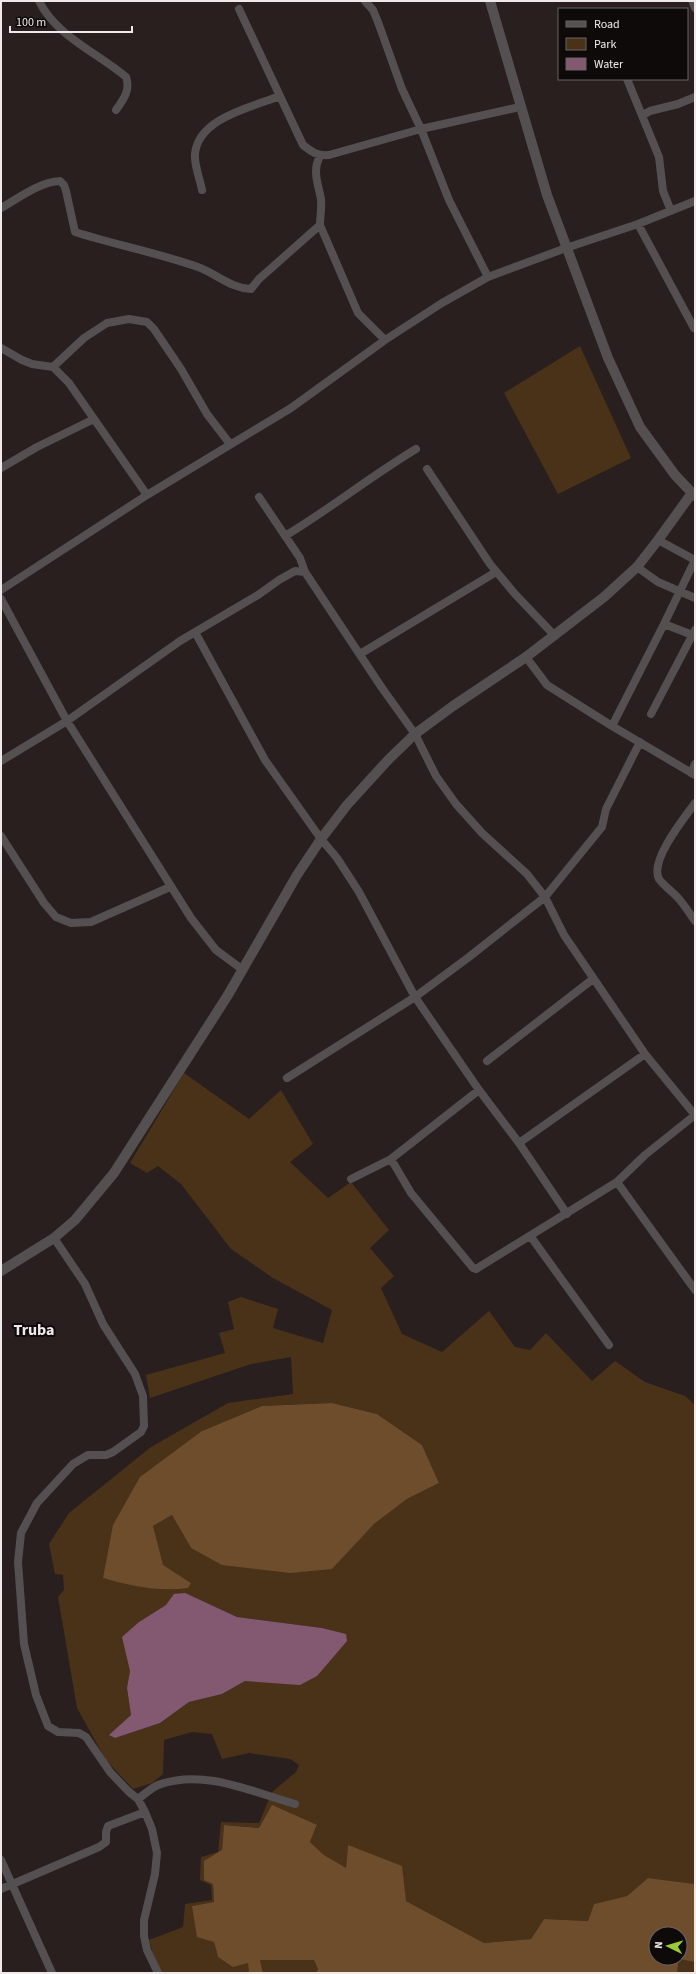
<svg xmlns="http://www.w3.org/2000/svg" width="696" height="1974" viewBox="0 0 696 1974" font-family="'Source Sans 3',sans-serif">
  <rect width="100%" height="100%" fill="#281f1e"/>
  <path fill="#4a3219" fill-rule="evenodd" d="M580,346l51,112 -73,36 -54,-101z
    M184,1073l65,46 32,-29 32,54 -23,18 38,36 23,-16 38,48 -19,18 24,28 -13,12 21,46 40,18 47,-41 26,36 15,3 16,-17 46,48 23,-20 30,21 40,14 10,9v479l-47,-6 -21,18 -33,8 -6,17 -44,-2 -13,20 -47,4 -78,-42 -58,-55 -2,23 -22,-14 -14,-13 7,-16 -57,2 -36,-3 -2,25 -9,34 1,18 -22,4 22,36 4,15 30,6 1,10h-87l-8,-16 -5,-17 34,-13 2,-23 27,-4 -1,-15 -11,-5 1,-23 17,-5 3,-30 38,1 13,-31 24,-20 3,-7 -9,-6 -41,-6 -27,6 -10,-25 -20,-2 -28,8 -1,34 -11,9 -19,6 -27,-29 -29,-52 -19,-111 6,-7 -1,-15 -8,-1 -6,-30 20,-31 82,-66 77,-44 65,-9 -2,-37 -40,7 -101,34 -4,-23 79,-22 -6,-20 15,-4 -6,-27 13,-5 37,12 -5,19 50,15 9,-33 -59,-32 -42,-29 -50,-65 -23,-18 -11,7 -17,-10zM332,1403l45,11 45,31 17,38 -32,16 -33,25 -43,45 -140,-21 -19,-33 -19,11 9,39 29,18 -88,-5 99,-147 60,-25zM166,1605l49,2 22,10 85,11 23,6 -81,47h-19l-23,13 -33,8 -29,21 -45,15 -5,-3 21,-20 -4,-27 12,-66z
    M679,1959l16,3v11h-18z
    M260,1960h55l3,9 -2,4h-53z"/>
  <path fill="#6e4d2c" fill-rule="evenodd" d="M332,1403l45,11 45,31 17,38 -32,16 -33,25 -42,45 -42,4 -68,-8 -31,-17 -19,-33 -19,11 10,39 28,18 -3,5c-29,4 -57,-2 -85,-10l10,-53 27,-48 62,-46 60,-25z
    M272,1805l45,20 -7,17 14,13 22,13 2,-23 54,21 4,35 78,42 47,-4 13,-20 44,2 6,-17 33,-8 21,-18 47,6v78l-16,-3 -2,14h-361l2,-4 -4,-9h-54l3,13h-14l-1,-10 -15,4 -15,-10 -4,-15 -17,-5 -5,-31 22,-4 -1,-18 -9,-4v-19l18,-11 2,-25 35,3zM656,1934h24v24h-24z"/>
  <path fill="#835972" d="M185,1593l52,24 85,11 24,6 1,7 -30,35 -17,9 -55,-4 -23,13 -33,8 -29,21 -45,15 -6,-3 22,-20 -4,-27 3,-17 -8,-34 17,-15 27,-17 8,-11z"/>
  <g fill="none" stroke-linecap="round" stroke-linejoin="round">
    <path stroke="#545051" stroke-width="8" d="M39,1c17,35 59,52 87,76 5,13 -3,23 -10,33
      M365,1l8,9 5,12 24,67 19,40 28,71 39,77
      M693,3l2,5
      M239,9l64,136c9,7 14,11 26,10l92,-26 99,-22
      M627,79l32,78 4,34 8,20
      M643,115l7,-4 28,-7 17,-7
      M320,156c-8,15 -2,27 1,43 1,8 -1,18 -1,26
      M202,190c-2,-11 -8,-25 -7,-36 3,-36 57,-47 85,-58
      M1,208c18,-10 38,-26 59,-27l4,4 2,6 9,41c41,13 83,21 123,35 19,7 32,21 53,22l8,-10 61,-54 38,88 27,27
      M638,224l56,104
      M1,348l21,12 10,4 21,3 16,16 78,112
      M53,367l31,-29 23,-15 22,-4 18,3 7,7 27,40 26,45 23,30
      M1,468l36,-21 57,-28
      M427,469l63,95 25,30 40,42
      M259,497l41,61 5,14
      M285,536c45,-27 86,-60 131,-87
      M658,540l37,20
      M695,560l-31,64 31,12
      M637,567l21,15 37,16
      M1,590l146,-95 144,-87 94,-68 57,-37 46,-26 78,-29 72,-24 57,-23
      M1,599l66,122 124,197 25,32 27,20
      M195,632l70,128 56,79 16,19 22,34 56,105 64,93 40,53 48,71
      M360,654l136,-82
      M526,657l21,28 65,41 83,49
      M651,714l44,-84
      M612,726l52,-102
      M1,761l66,-40 113,-80 78,-46 21,-15 16,-9 10,1 77,116 33,46 21,42 20,28 26,29 45,41 18,23 19,38 81,119 50,61
      M691,773l4,-9
      M695,803c-10,14 -46,58 -36,76 5,7 14,13 20,20 6,7 11,15 16,22
      M1,836l43,67 12,14 15,6 20,-1 79,-35
      M487,1061l106,-82
      M287,1078l128,-81 54,-40 76,-60 57,-70 4,-18 34,-67
      M519,1143l126,-89
      M391,1159l20,34 62,75 3,1 141,-87 28,-27 50,-40
      M351,1179l40,-20 88,-69
      M617,1182l78,108
      M531,1237l78,108
      M54,1238l31,46 18,40 32,50 8,22 1,30 -3,6 -28,20 -7,3h-18l-15,9 -36,39 -16,30 -3,29 6,82 12,51 12,31 10,6 21,1 7,4 24,35 19,20 9,7 7,13 7,17 5,24 -2,21 -11,46v16l3,14 11,23
      M138,1799c7,-5 15,-13 23,-15 44,-15 91,8 134,20
      M1,1860l51,113
      M1,1889l98,-42 7,-5v-10l2,-6 37,-14"/>
    <path stroke="#545051" stroke-width="10" d="M490,1l57,194 61,163 32,69 35,48 20,21
      M1,1271l53,-33 21,-18 39,-47 114,-178 69,-120 24,-36 26,-34 42,-46 26,-25 38,-28 73,-49 78,-60 33,-30 21,-27 34,-47"/>
  </g>
  <g text-anchor="middle" dominant-baseline="central" stroke-width="4" stroke-linejoin="round" paint-order="stroke">
    <g font-size="16" font-weight="bold" fill="#f0e9e9" stroke="#0e0a09">
      <text x="34" y="1330">Truba</text>
    </g>
  </g>
  <rect width="696" height="1974" fill="none" stroke="#f0e9e9" stroke-width="4"/>
  <rect x="558" y="8" width="130" height="72" fill="#0e0a09" stroke="#686363"/>
  <rect x="566" y="21" width="20" height="6" fill="#545051" stroke="#686363"/>
  <text x="594" y="28" font-size="12" fill="#f0e9e9">Road</text>
  <rect x="566" y="38" width="20" height="12" fill="#4a3219" stroke="#686363"/>
  <text x="594" y="48" font-size="12" fill="#f0e9e9">Park</text>
  <rect x="566" y="58" width="20" height="12" fill="#835972" stroke="#686363"/>
  <text x="594" y="68" font-size="12" fill="#f0e9e9">Water</text>
  <g transform="translate(668 1946) rotate(275)"><circle r="19" fill="#0e0a09" stroke="#686363"/>
  <path d="M0-3L7 15L0 10L-7 15Z" fill="#9acb35"/>
  <text y="-6" font-size="11" font-weight="bold" text-anchor="middle" fill="#f0e9e9">N</text>
  </g>
  <path d="M10 26v6h122v-6" fill="none" stroke="#f0e9e9" stroke-width="2"/>
  <text x="16" y="26" font-size="12" fill="#f0e9e9" stroke="#0e0a09" stroke-width="3" paint-order="stroke">100 m</text>
</svg>
